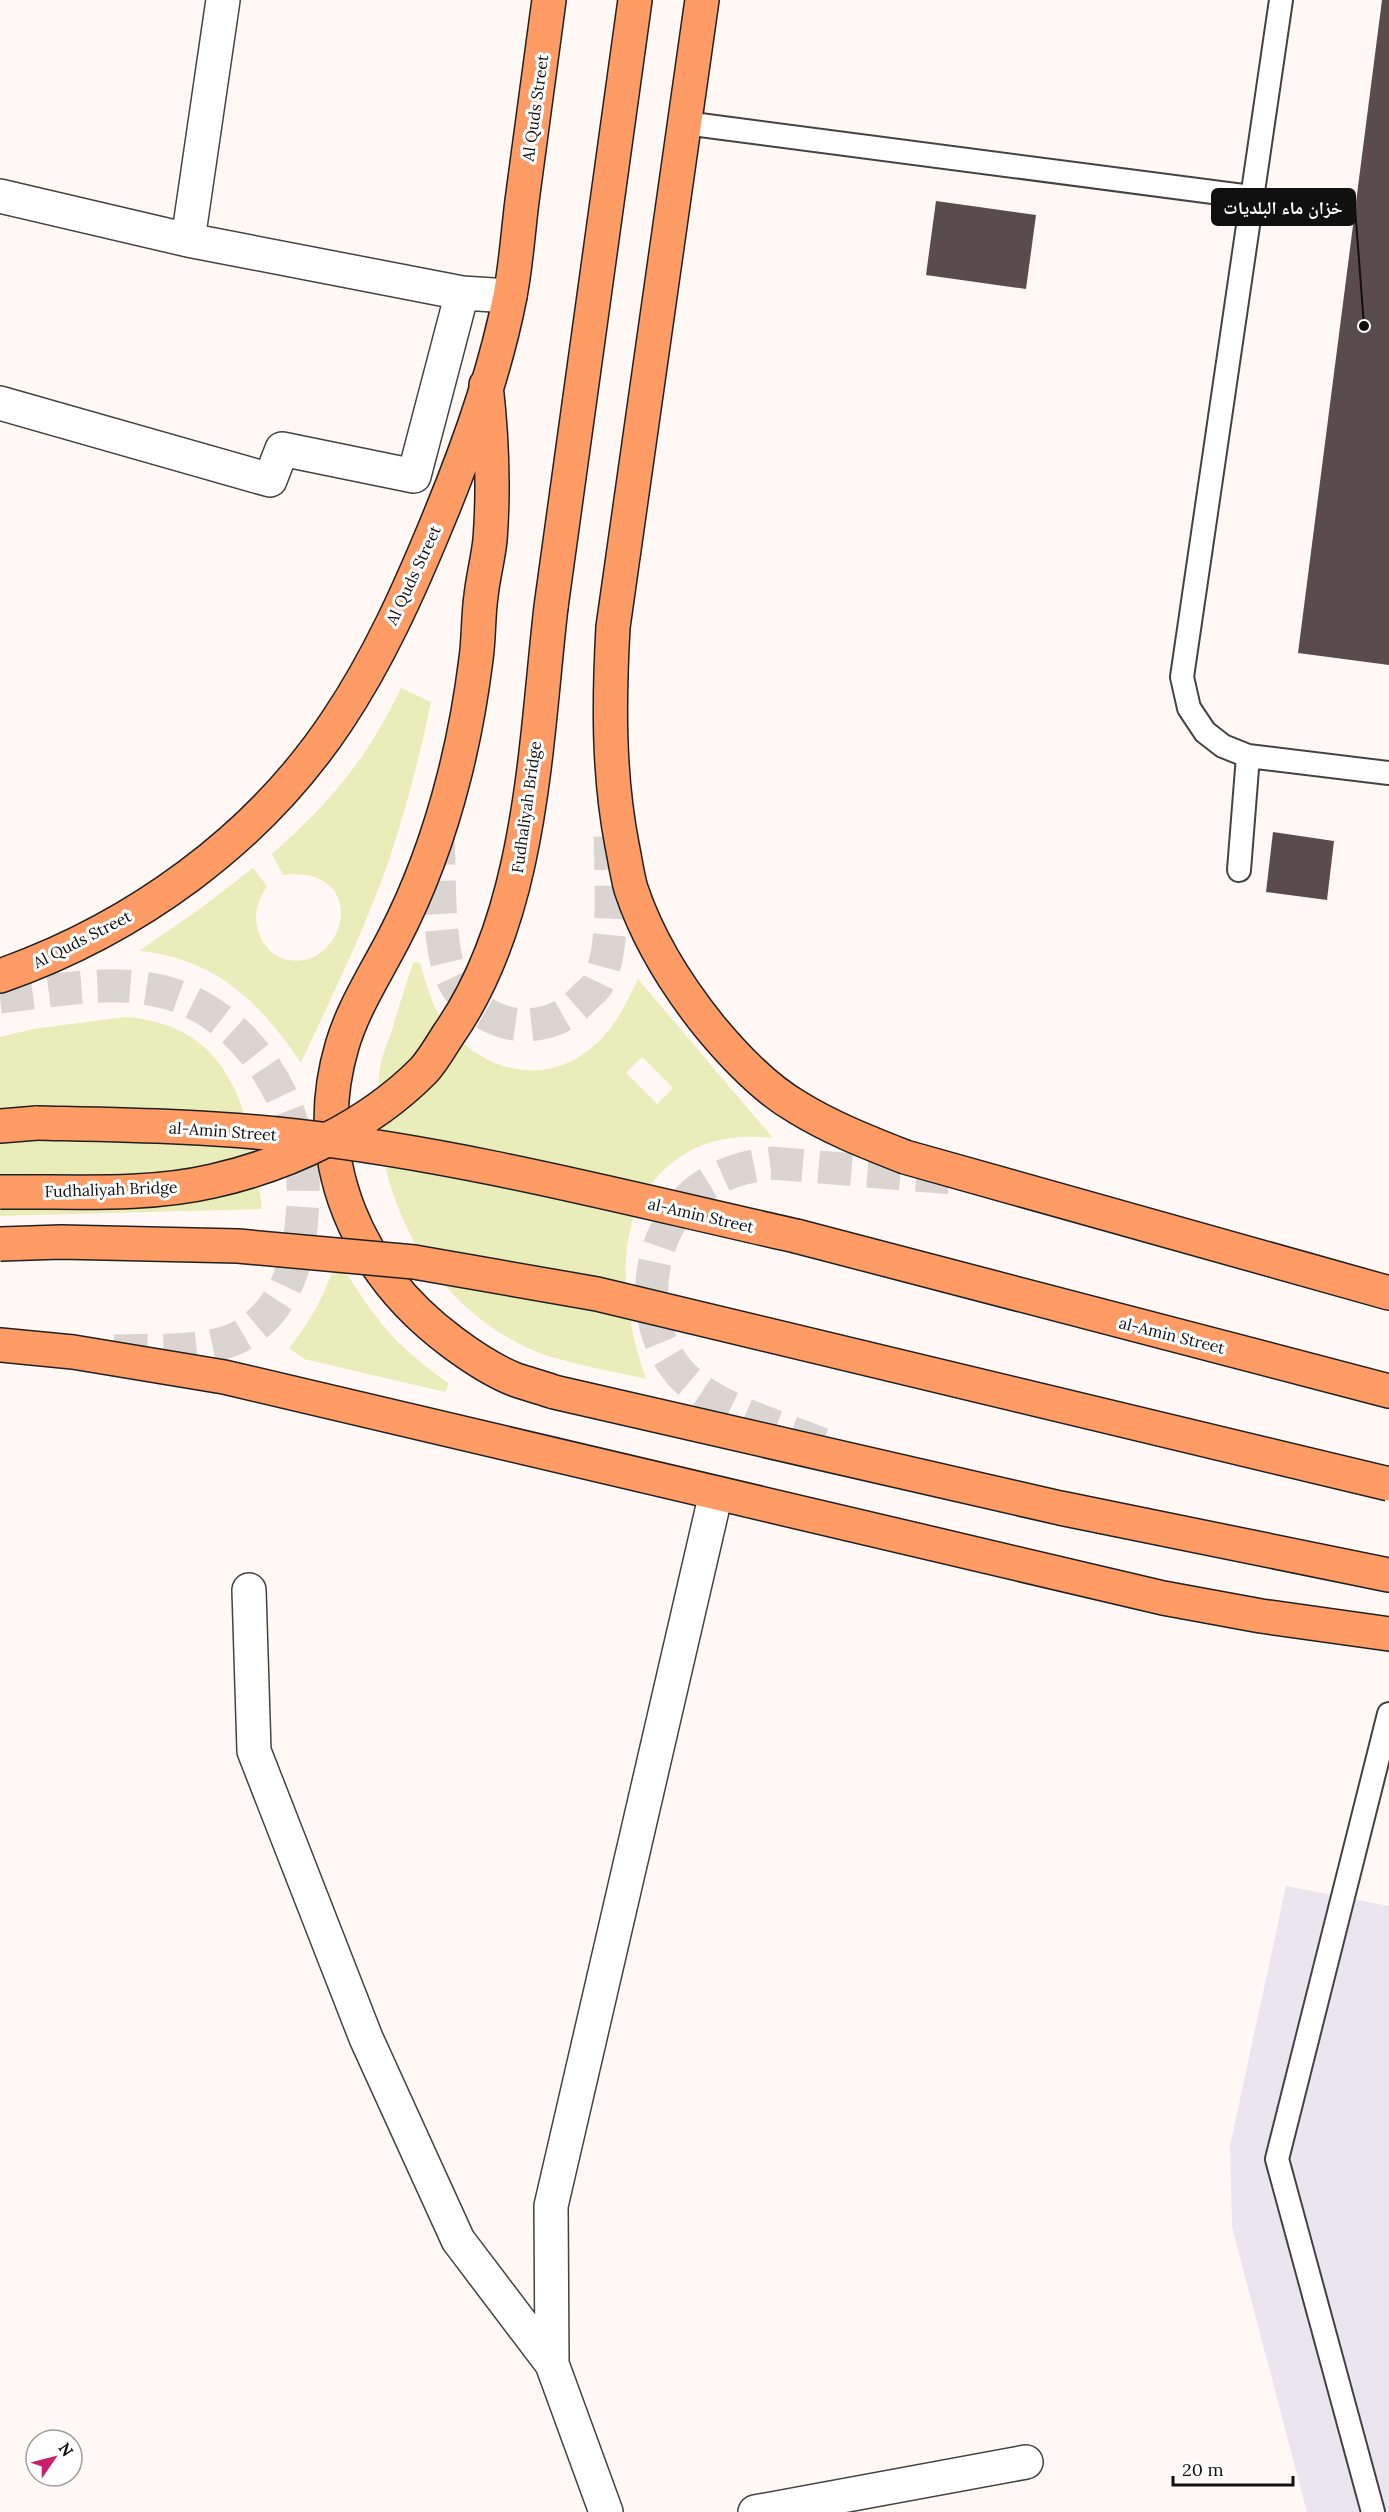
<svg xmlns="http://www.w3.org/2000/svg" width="1389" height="2512" viewBox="0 0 1389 2512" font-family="Lora,'Noto Naskh Arabic',serif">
  <rect width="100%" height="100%" fill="#fff8f4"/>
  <path fill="#eae5ef" d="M1286,1886l103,20v606h-82l-75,-285 -2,-81z"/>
  <path fill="#e9edba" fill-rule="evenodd" d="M401,688l30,14c-11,53 -24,104 -41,155 -24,71 -58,138 -89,206 -41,-61 -86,-105 -162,-112l62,-43 52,-40 14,18c-11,17 -15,34 -6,52 5,11 15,20 27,22 58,11 84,-95 -5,-85l-11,-21c58,-51 95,-95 129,-166z
    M417,962l3,1c6,18 11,41 22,56 39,56 110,72 160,19 16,-17 26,-38 36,-59l135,159c-37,-4 -70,1 -100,24 -66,51 -51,148 -27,217 -33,-8 -76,-15 -106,-26 -113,-44 -175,-170 -160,-285 2,-12 7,-24 11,-35 7,-23 14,-47 22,-70zM642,1057l31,31 -16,16 -31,-31z
    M125,1017c111,8 126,101 137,192l-262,7v-179l33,-8z
    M337,1259c18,27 35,56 58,80 17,17 35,31 54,45l-4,8 -141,-33 -15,-11c22,-27 37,-56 48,-89z"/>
  <path fill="#5a4c4c" d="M1382,0h7v665l-91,-12z
    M936,201l100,14 -10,74 -100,-14z
    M1273,832l61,9 -7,59 -61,-8z"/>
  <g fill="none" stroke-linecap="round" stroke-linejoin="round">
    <path stroke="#dbd5d2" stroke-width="33" stroke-dasharray="33 16" stroke-linecap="butt" d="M438,832c2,37 -1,118 15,148 8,16 20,27 35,35 14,8 32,12 48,9 22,-3 35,-12 50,-28 4,-4 10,-8 12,-13 19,-38 12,-115 12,-158
      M0,997c56,-6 116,-20 171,-3 71,22 120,95 130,166 4,23 2,46 0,68 -5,42 -18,80 -55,105 -34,22 -92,16 -133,18
      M822,1444c-42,-17 -112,-37 -142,-71 -47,-53 -34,-151 27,-189 21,-13 42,-18 65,-21l179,15"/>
    <g stroke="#434343" stroke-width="26">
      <path id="service" d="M1281,0l-99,677 7,31 16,24 18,14 25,10 141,17
        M685,123l566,74
        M1239,870l9,-114
        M1373,2512l-96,-353 112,-445"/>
    </g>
    <g stroke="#434343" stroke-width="36">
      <path id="minor" d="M0,196l188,44 274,53 48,3
        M188,240l35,-240
        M0,403l270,77 12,-31 132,27 48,-183
        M249,1590l5,161 112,287 92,202 94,124
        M606,2512l-54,-148 -1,-158 165,-713
        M755,2512l271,-50"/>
    </g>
    <g stroke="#212121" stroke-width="36">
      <path id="primary" d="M702,0l-89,627c-4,73 -5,145 9,218 3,14 5,30 9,44 17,51 46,97 79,138 24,29 54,61 87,80 34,21 70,35 108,50l484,136
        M486,385c6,52 8,103 4,155 -2,19 -7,37 -9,56 -3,21 -2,42 -5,63 -5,40 -12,79 -22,118 -14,55 -34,111 -60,161 -18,35 -41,70 -52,108 -34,116 16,226 110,296 20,15 41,29 64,38 13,4 26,8 38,12l506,116 329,67
        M551,607l84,-607
        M0,976c134,-47 258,-136 337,-255 41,-61 72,-130 100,-198 30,-72 58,-149 73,-227 6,-31 8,-63 12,-95 9,-67 18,-134 27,-201
        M0,1126l37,-3
        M796,1236l593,155
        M0,1345l73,7 151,25 939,221 98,18 128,18"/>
    </g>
    <use href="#service" stroke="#fff" stroke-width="22"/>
    <use href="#minor" stroke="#fff" stroke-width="33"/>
    <use href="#primary" stroke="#ff9b64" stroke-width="33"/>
    <g stroke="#212121" stroke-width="36" stroke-linecap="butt">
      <path id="primary-bridge" d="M37,1123c86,2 172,3 258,13 169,19 335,63 501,100
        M0,1192c70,-1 144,5 213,-11 76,-17 156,-55 211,-111 9,-10 17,-24 24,-35 84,-119 87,-288 103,-428
        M0,1244l61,-2 177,4 176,16 183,32 792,190"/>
    </g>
    <use href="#primary-bridge" stroke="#ff9b64" stroke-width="33"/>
  </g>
  <g text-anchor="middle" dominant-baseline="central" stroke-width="6" stroke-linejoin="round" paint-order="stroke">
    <g font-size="16" fill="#101010" stroke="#fff">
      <text transform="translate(535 108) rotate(-82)">Al Quds Street</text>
      <text transform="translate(413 575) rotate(-65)">Al Quds Street</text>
      <text transform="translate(526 807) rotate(-82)">Fudhaliyah Bridge</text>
      <text transform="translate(82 939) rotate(-27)">Al Quds Street</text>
      <text transform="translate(223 1131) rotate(4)">al-Amin Street</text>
      <text transform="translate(111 1189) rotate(-2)">Fudhaliyah Bridge</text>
      <text transform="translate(701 1215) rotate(13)">al-Amin Street</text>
      <text transform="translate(1172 1335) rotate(14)">al-Amin Street</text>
    </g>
  </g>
  <path fill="none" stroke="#101010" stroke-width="2" d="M1364 326L1355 207"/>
  <circle fill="#101010" stroke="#fff" stroke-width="2" cx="1364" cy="326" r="6"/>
  <rect fill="#101010" stroke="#101010" stroke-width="2" x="1212" y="189" width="143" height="36" rx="6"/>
  <g font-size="18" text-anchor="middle" font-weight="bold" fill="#fff">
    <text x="1283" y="214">خزان ماء البلديات</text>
  </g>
  <g transform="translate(54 2458) rotate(55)"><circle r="28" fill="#ffffff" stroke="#9f9f9f" stroke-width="1.5"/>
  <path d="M0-4.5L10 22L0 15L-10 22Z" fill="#cb1d6b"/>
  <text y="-9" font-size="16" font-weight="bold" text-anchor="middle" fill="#101010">N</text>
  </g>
  <path d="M1173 2476v9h120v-9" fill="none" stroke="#101010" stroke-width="3"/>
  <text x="1182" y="2476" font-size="18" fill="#101010" stroke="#ffffff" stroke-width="4.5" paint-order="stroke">20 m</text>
</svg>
